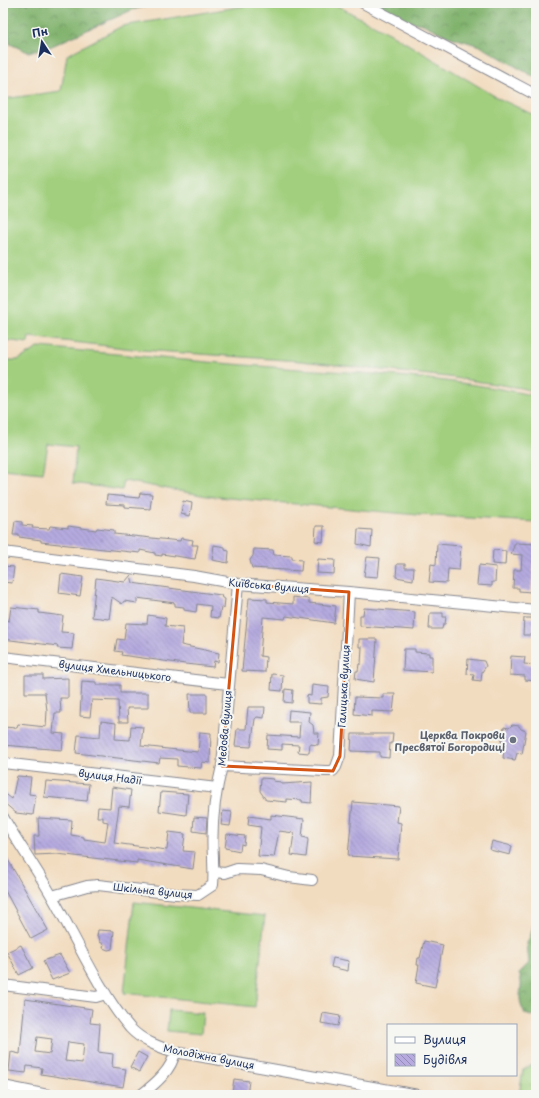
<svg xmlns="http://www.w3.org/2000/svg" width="539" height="1098" viewBox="0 0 539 1098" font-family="'Playpen Sans',sans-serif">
  <defs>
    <pattern id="grass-tufts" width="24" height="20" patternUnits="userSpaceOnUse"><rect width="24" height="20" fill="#a1cf7d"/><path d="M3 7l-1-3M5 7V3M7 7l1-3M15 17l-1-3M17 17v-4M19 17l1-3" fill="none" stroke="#8ab26e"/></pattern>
    <pattern id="forest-crowns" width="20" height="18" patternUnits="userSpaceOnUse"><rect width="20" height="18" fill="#80b26c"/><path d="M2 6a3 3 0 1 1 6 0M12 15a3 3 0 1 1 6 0" fill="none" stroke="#68915c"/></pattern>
    <pattern id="building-back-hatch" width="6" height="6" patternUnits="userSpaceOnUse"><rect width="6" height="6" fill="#b6aadf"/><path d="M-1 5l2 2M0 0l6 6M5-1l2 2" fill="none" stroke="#938bb8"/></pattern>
  </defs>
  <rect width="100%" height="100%" fill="#f6f6f2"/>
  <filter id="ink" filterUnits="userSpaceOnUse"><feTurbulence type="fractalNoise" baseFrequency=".025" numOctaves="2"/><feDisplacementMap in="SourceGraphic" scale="8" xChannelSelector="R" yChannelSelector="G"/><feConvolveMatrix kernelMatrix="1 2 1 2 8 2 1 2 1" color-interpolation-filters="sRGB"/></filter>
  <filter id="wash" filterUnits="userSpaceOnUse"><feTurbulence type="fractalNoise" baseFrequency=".012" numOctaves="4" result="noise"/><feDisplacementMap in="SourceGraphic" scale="16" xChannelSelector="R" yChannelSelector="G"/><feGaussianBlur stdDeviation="0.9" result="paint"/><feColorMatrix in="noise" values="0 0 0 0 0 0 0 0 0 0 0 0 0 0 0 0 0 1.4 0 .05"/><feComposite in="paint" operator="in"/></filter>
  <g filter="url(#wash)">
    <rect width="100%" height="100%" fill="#f2dcbf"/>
    <path fill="url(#grass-tufts)" stroke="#5e7f6e" d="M536,1062v33h-17l4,-25z"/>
    <path fill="url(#forest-crowns)" stroke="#4e7065" d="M3,3h157l-28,7 -87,39 -17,3 -18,-8 -4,-28 -3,-2z
      M376,3h160v75l-56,-32 -33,-10 -24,-12 -18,-3z
      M535,917l1,97 -5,2 -6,-2c-2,-5 -5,-10 -5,-16 0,-10 3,-13 -1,-25l10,-10 -2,-20c5,-7 5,-17 8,-26z"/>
    <path fill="#a1cf7d" stroke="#5e7f6e" d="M262,3h70l59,31 107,64 38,18v276l-15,-4 -73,-11 -148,-16 -158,-11 -113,-13 -1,6 -25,-3v-241l58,-8 6,-36 55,-29z
      M40,347c86,8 172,16 259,22 80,5 159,10 237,27v126l-118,-7 -211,-19 -83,-15 -2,9 -49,-7 3,-36 -28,-3 -5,29 -40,-4v-109h15z
      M134,902l131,14 -10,91 -131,-14z
      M169,1010l34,3 -2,21 -34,-3z"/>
    <g id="blocks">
      <path fill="url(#building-back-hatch)" fill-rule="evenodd" d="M140,493l12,1 -2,15 -25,-2v-2l-19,-1 1,-9 32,3z
        M183,501l9,2 -2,13 -9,-2z
        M15,521l7,1v3l11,1 -1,2 17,1 1,-3 18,2v-2l28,4 1,-2 17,2v4l66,7 1,-3 12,2 -1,5h6l-3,14 -33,-5v2l-7,-1v-2l-15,-3v3l-99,-11v-2l-22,-3v-2h-6z
        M316,526h8l-1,16 -8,-1z
        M358,529l14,1 -1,17 -14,-3z
        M515,543l21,1 -5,48 -12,-1v-3h-6l1,-18h7l1,-15 -11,-1z
        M437,544l24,2 -2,24 -11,-1 -1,14 -18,-1 2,-18 5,1z
        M214,545l11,2v3l4,1 -1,12 -16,-3z
        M254,549l19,1 1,5 18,1v3l10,1 -1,11 -49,-3 -2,-8 3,-4z
        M493,550l13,1 -1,14 -13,-1z
        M367,557l13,1 -2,19 -14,-1z
        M318,559l17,1 -1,14 -17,-1z
        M397,564h8v4h9l-1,12 -17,-3z
        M479,565l17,2 -1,15h-3v4l-15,-1z
        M3,566l11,1 -2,16 -9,-1z
        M61,574l22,3 -3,19 -21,-3z
        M131,575l2,8 6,1 82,11 1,3 3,1 -1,9 -3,-1 -2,11 -9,-1 1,-11 -14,-2 -1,8 -12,-2v-3l-9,-1v-3l-38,-5v5l-13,-2 -2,3 -10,-7 -3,22 -17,-2 4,-39 29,4z
        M293,597l16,2v4l27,3 -2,17 -48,-7 -1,3 -22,-2 -3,39 6,1 -1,15 -23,-1 7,-73 18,1v3l26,2z
        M11,607l28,3v3l24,3 -2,16 13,1 -2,16 -15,-1 1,-2 -55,-7 1,-19 5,1z
        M364,608l51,4 -1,18 -54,-4v-11h3z
        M430,613h13v4h3l-1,7h-2l-1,5h-13z
        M148,615l18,3 -1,8 18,2 -2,17 38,8 -1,9 -4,-1 -1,6 -28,-3 -64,-9 1,-3 -7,-1 2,-12 7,1 2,-17 21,1z
        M524,618h10l-1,17h-10z
        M359,639h18l-3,43 -19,-3 1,-8h2l1,-7h2l1,-17h-3z
        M404,649h11v3l14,1v3h3v16l-29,-2z
        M511,656l14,1 -1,7 12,1v16l-11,-1v-4l-15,-1z
        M468,659l16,2 2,5 -4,6 -1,9 -8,-1 1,-5 -7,-1z
        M272,674l11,1 -1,16 -11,-1z
        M25,675h18v4l25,-1v20h-8l1,15h-6l-2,20 11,1 -2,16 -59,-5v-18l14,1 1,-4 28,3 1,-16 -2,-18h-20z
        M82,681l14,1v3h24v8h28v15h-21l1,14h-9l-1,-21 -26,-1 -2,17 -10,-1z
        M312,685l17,2 -1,10 -7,1v6l-14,-1v-8l4,1z
        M285,689l8,1 -1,13 -8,-1z
        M189,694h18v19h-17z
        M383,694h12l-2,18 -21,-1v5l-18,-2 1,-17 28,1z
        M248,707h17l-1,11 -7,-1 -2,2 -4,28 -16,-1 2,-17h9z
        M289,710l21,2 -1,10 4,3 1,8h5l-1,12 -8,-1 -1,9 -11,-1 1,-7 -17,-1v6l-15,-1 1,-14 31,2 1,-15h-12z
        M101,721l15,2 -1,16 15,1 1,-14 12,1 -2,19 27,3 30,3 2,-20 11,1 -1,30 -8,-1 -1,6 -24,-2v-7l-17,-1 -1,5 -83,-10 2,-18 22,2z
        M512,725l7,1 2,3 5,2 -4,23 -5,-1 -2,7 -12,-2 1,-8 -4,-1 4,-22 5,1z
        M352,734h41l-1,9h-2l-1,15 -9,-1v-5l-29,-1z
        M17,776l14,1 -2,17 7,1 -3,20 -17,-2 -13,-11v-10l9,7z
        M261,778l13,1 -1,2 8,1 1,2 30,-2 -1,21 -9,-1v-2l-15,-1v3l-21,-2 -6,-9z
        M46,781l43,3 -2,17 -43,-4z
        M112,787l19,3 -2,17 -10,-1 -5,37 53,7 2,-18 16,2 -2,17 12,1 -2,17 -56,-9v3l-80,-9 -22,1 -1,-19h5l-1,-18 34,2 -1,15 13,2v2l21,3 3,-20 -5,-1v-4h-6l1,-10 12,1z
        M161,792l27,2 -2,21 -27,-4z
        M353,802l46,4 -2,16 4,1 -3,36 -50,-3z
        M223,811l9,1 -2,14 -9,-1z
        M271,815l33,4 -2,18 5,1 1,2 -2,17 -15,-2 3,-22 -15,-2 -5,26 -16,-1 3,-29 -13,-2 1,-9 22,3z
        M194,817l13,1 -1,15 -13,-2z
        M227,834l18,2 -1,9 -3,-1 -1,7 -15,-3z
        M492,841l20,5 -2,9 -20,-5z
        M3,851l45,79 -17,9 -28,-52z
        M98,930l16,1 -2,18 -4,1 -5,-2 1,-4 -4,-2 -1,-5h-2z
        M424,941l19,4 -8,42 -19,-4 3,-18h-2l1,-7h2z
        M21,945l12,23 -14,7 -12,-23z
        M60,955l10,18 -18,7 -9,-19z
        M333,958l16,3 -1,10 -17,-4z
        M25,999l67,10 -2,14 10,1 -2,28 15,2 -1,13 14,2 -3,18 -82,-13 1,-6 -15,-2 -1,7 -17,-2 2,-19 9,2zM37,1037l15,2 -2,15 -15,-2zM68,1042l16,2 -2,19 -17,-2z
        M323,1013l17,3 -2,10 -17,-3z
        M138,1052l9,5 -8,15 -9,-5z
        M234,1079l15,2 -2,14 -15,-2z"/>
    </g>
  </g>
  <g filter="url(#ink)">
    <use href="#blocks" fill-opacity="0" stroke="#86868e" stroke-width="1"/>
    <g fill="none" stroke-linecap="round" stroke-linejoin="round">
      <g stroke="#86868e" stroke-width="12">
        <path id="minor" d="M363,3l173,92
          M3,552l191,24 44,8 111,8 187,18
          M3,657l225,27
          M3,763l214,25
          M222,766l103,5h8l3,-4 4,-11 9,-164
          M3,817c16,28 36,55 51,83 22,39 47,94 76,128 12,13 29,19 45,24l243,43
          M214,872l11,1 12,-4 24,1 28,7 23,3
          M52,896l35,-10 11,-1 78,9 22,1 15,-10c1,-10 0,-18 0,-28 -2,-29 2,-63 9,-91l16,-182
          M3,985l93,12 10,-3
          M3,1086l45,9
          M141,1095c14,-11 31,-25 34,-43"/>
      </g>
      <use href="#minor" stroke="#fff" stroke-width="10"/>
    </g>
  </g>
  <path fill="none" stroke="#d45514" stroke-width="3" stroke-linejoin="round" d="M238,584l111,8 -9,164 -7,15 -111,-5z"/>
  <circle fill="#6b7280" stroke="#f6f6f2" stroke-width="1.5" cx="513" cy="740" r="4"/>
  <g text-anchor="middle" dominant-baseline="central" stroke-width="4" stroke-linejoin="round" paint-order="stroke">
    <g font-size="10" fill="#1b2f5e" stroke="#f6f6f2">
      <text transform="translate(269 585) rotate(5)">Київська вулиця</text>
      <text transform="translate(115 670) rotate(7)">вулиця Хмельницького</text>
      <text transform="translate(343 686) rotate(-87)">Галицька вулиця</text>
      <text transform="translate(224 728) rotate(-85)">Медова вулиця</text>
      <text transform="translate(110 776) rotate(7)">вулиця Надії</text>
      <text transform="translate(153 890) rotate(6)">Шкільна вулиця</text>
      <text transform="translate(209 1056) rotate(11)">Молодіжна вулиця</text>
    </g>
    <g font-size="10" font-weight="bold" fill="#5b616d" stroke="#f6f6f2" text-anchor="end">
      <text x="505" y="734">Церква Покрови<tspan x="505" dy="12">Пресвятої Богородиці</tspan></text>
    </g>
  </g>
  <rect width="539" height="1098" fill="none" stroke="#f6f6f2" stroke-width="16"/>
  <rect x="387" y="1024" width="130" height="52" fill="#f6f6f2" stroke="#9ea6b7"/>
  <rect x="395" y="1037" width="20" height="6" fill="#ffffff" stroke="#9ea6b7"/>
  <text x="423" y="1044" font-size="12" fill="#1b2f5e">Вулиця</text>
  <rect x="395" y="1054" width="20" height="12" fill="url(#building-back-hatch)" stroke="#9ea6b7"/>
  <text x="423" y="1064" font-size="12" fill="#1b2f5e">Будівля</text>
  <g transform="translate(42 42) rotate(348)" stroke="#f6f6f2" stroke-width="3" paint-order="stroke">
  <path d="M0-3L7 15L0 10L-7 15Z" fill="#1b2f5e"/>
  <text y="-6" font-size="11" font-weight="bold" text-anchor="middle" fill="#1b2f5e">Пн</text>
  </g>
</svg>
